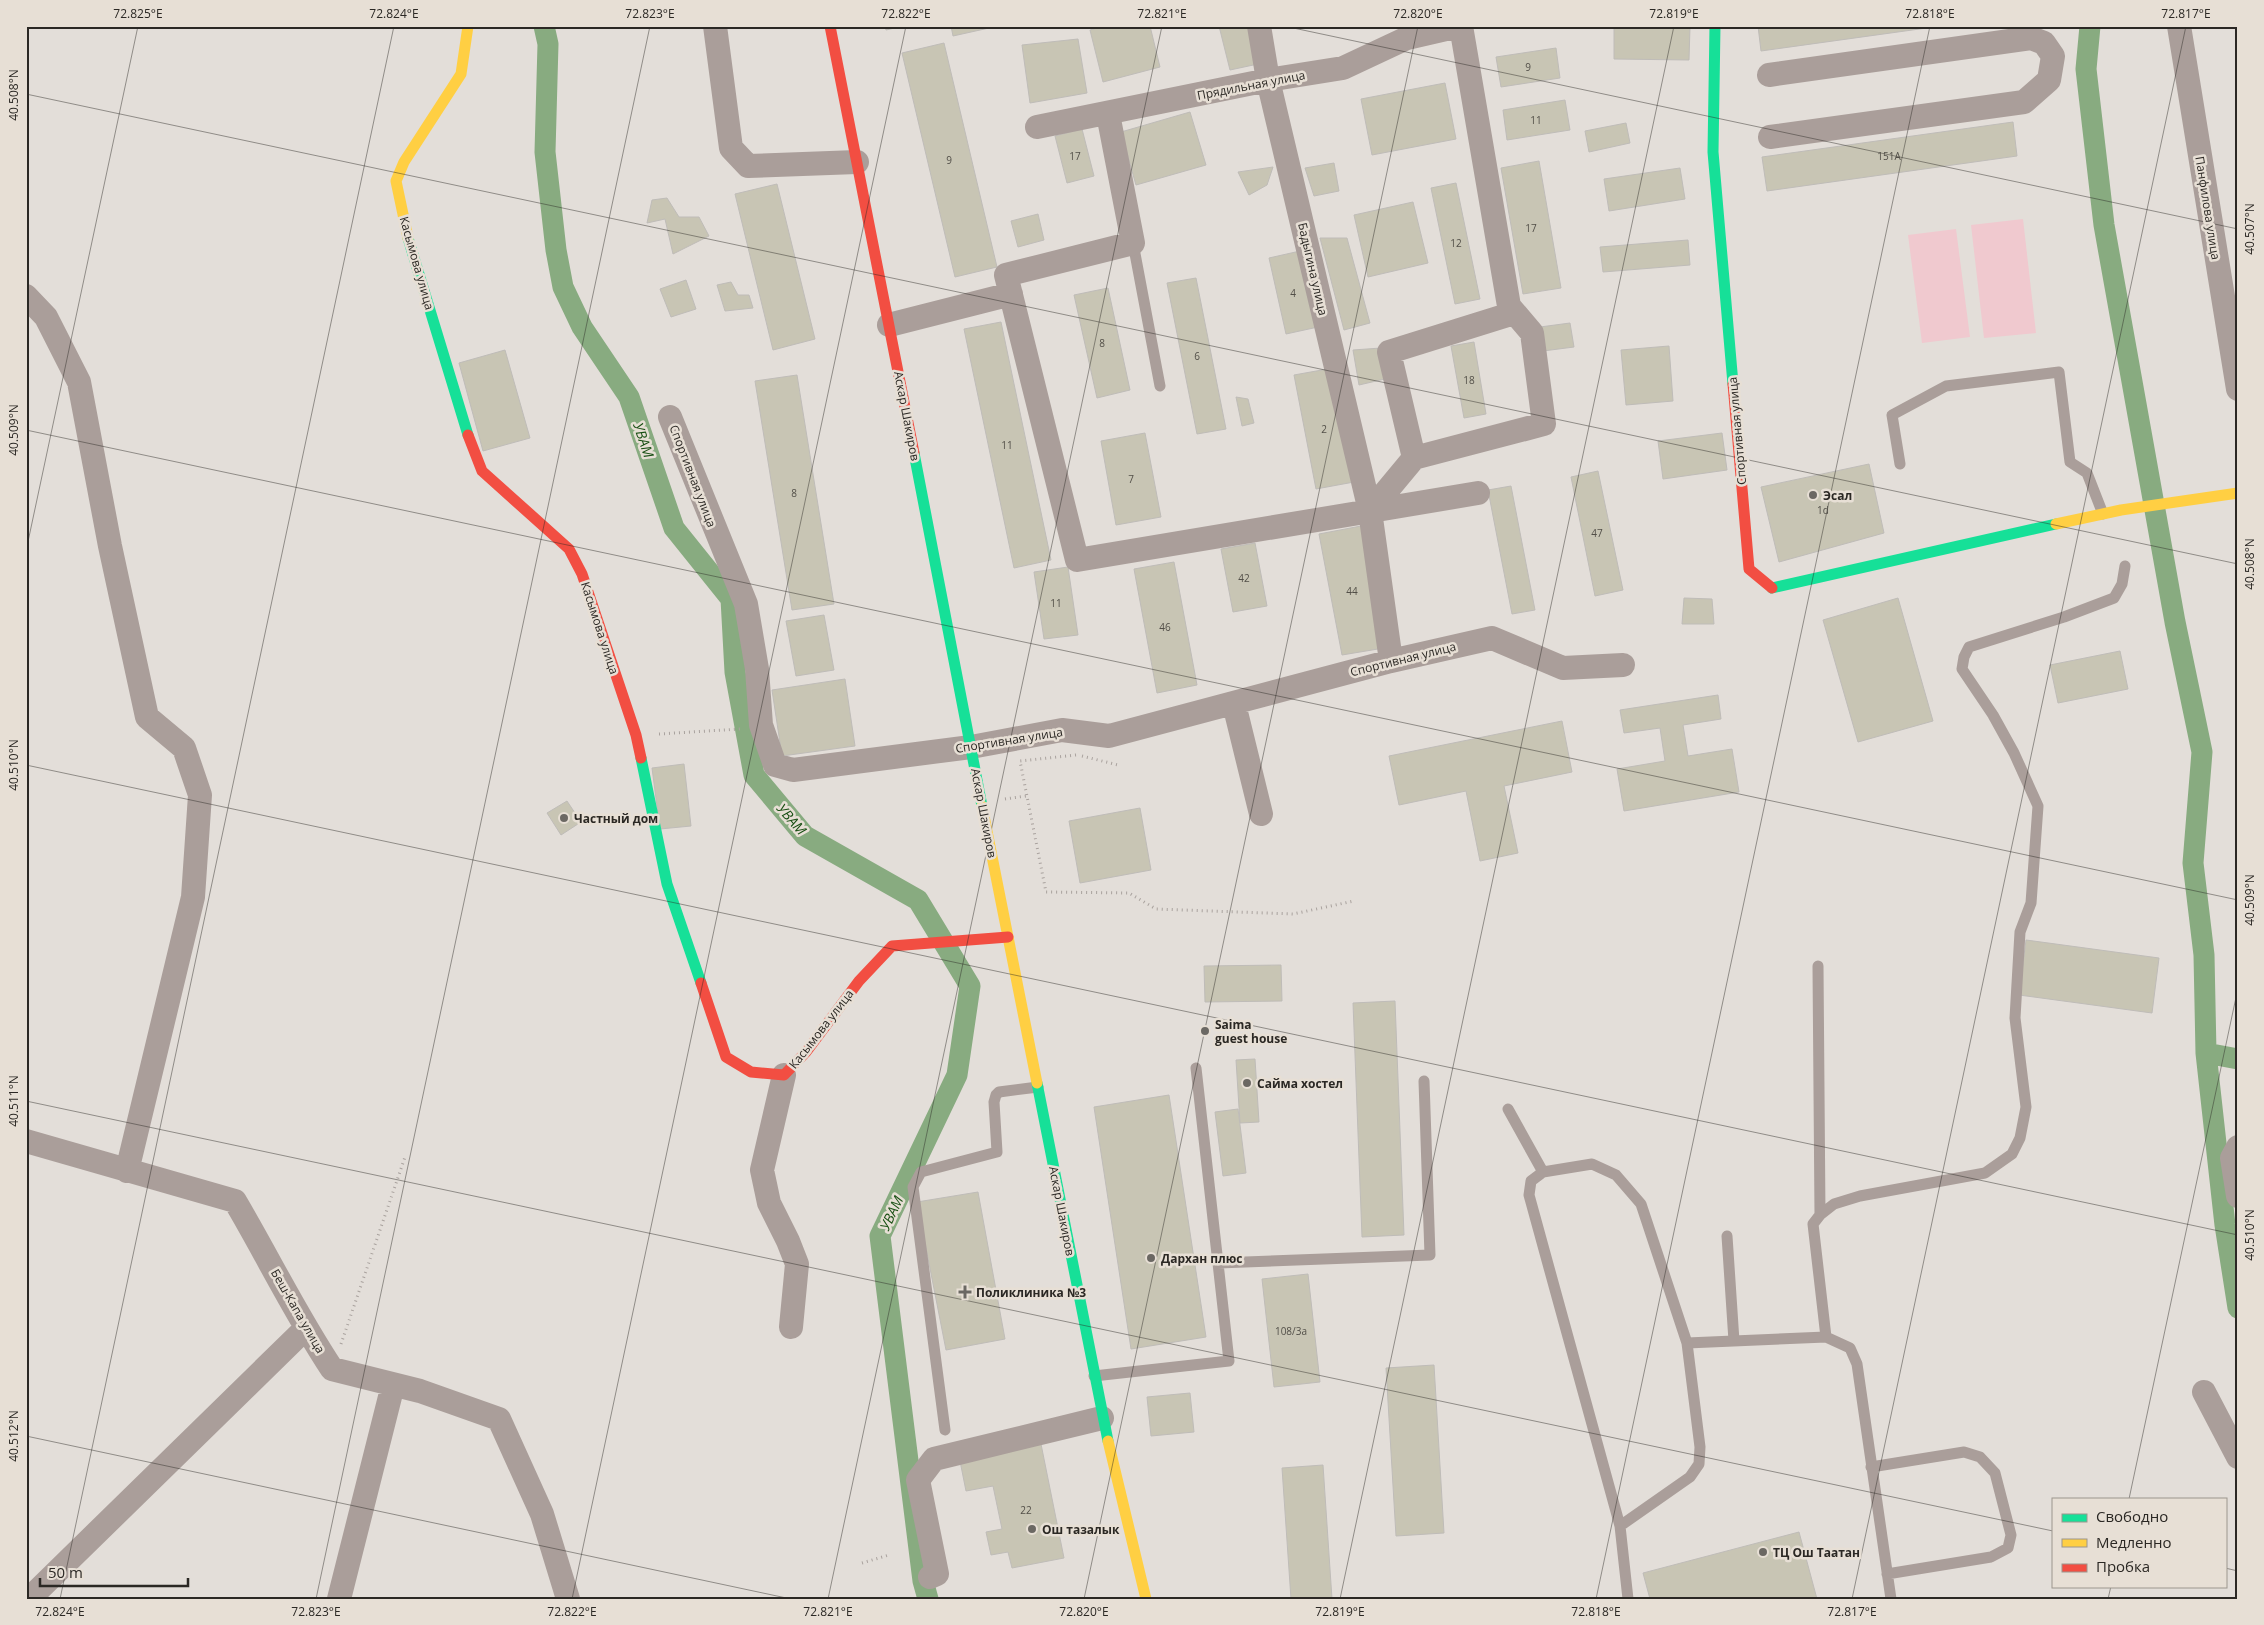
<svg xmlns="http://www.w3.org/2000/svg" width="2264" height="1625" viewBox="0 0 2264 1625" font-family="'Open Sans',sans-serif">
  <rect width="100%" height="100%" fill="#e3ded9"/>
  <path fill="#f0c9cf" d="M2023,219l13,114 -52,5 -13,-113z
    M1956,229l14,108 -48,6 -14,-108z"/>
  <g fill="none" stroke-linecap="round" stroke-linejoin="round">
    <path stroke="#88ab80" stroke-width="21" d="M544,26l4,18 -3,108 11,98 7,37 19,40 47,70 45,131 57,71 4,73 19,103 51,61 113,64 52,86 -13,89 -77,161 43,345 5,18
      M2090,26l-4,43 18,156 71,397 27,130 -9,111 11,92 2,98 19,172 13,83
      M2206,1053l32,6"/>
  </g>
  <path fill="#c8c5b4" stroke="#bfbcb8" d="M885,26h18l-17,4z
    M951,26h47l-45,10z
    M1104,26h46l10,41 -57,15 -13,-52z
    M1219,26h30l9,38 -28,6z
    M1614,26h76l-1,34 -75,-1z
    M1758,26h183l-180,25z
    M1078,39l9,54 -57,10 -8,-58z
    M944,43l53,224 -42,10 -53,-224z
    M1556,48l4,30 -59,9 -5,-30z
    M1445,83l11,56 -84,16 -11,-56z
    M1565,100l5,30 -63,10 -4,-30z
    M1190,112l16,53 -70,20 -15,-53z
    M2013,122l4,34 -250,35 -5,-34z
    M1626,123l4,20 -41,9 -4,-21z
    M1082,129l12,47 -27,7 -12,-47z
    M1539,161l22,127 -38,6 -22,-126z
    M1334,163l5,28 -25,5 -9,-28z
    M1273,167l-6,18 -18,10 -11,-23z
    M1680,168l5,31 -76,12 -5,-32z
    M1456,183l24,116 -25,5 -24,-116z
    M777,184l38,155 -42,11 -38,-156z
    M667,198l12,19h20l10,19 -36,18 -8,-35 -18,4 5,-23z
    M1413,202l15,61 -60,14 -14,-62z
    M1038,214l6,26 -26,7 -7,-26z
    M1320,238h27l23,85 -26,7z
    M1688,240l2,25 -87,7 -3,-25z
    M1300,251l18,76 -32,7 -17,-76z
    M1196,278l30,151 -29,5 -30,-151z
    M686,280l10,29 -25,8 -11,-28z
    M731,282l7,13h11l4,13 -28,3 -8,-26z
    M1108,288l22,102 -33,8 -23,-103z
    M1001,322l50,238 -37,8 -50,-239z
    M1570,323l4,24 -31,4 -3,-24z
    M1474,342l12,72 -22,4 -13,-72z
    M1669,346l4,55 -47,4 -5,-55z
    M1381,348l8,30 -30,7 -6,-35z
    M505,350l25,88 -47,13 -24,-88z
    M1333,368l21,114 -38,7 -22,-114z
    M797,375l37,229 -42,6 -37,-229z
    M1236,397l12,2 6,24 -12,3z
    M1145,433l16,84 -45,8 -15,-84z
    M1722,433l5,37 -64,9 -5,-38z
    M1869,464l15,69 -105,29 -18,-75z
    M1598,471l25,119 -28,6 -24,-119z
    M1511,486l24,124 -23,4 -24,-124z
    M1361,526l23,122 -42,7 -23,-121z
    M1255,543l12,63 -34,6 -12,-63z
    M1174,562l23,123 -40,8 -23,-124z
    M1068,567l10,68 -34,4 -10,-67z
    M1684,598l28,1 2,25h-32z
    M1898,598l35,123 -75,21 -35,-122z
    M824,615l10,55 -38,6 -10,-55z
    M2120,651l8,38 -70,14 -8,-38z
    M845,679l10,67 -73,10 -10,-66z
    M1718,695l3,24 -38,6 5,31 44,-7 7,43 -115,19 -7,-42 48,-8 -5,-33 -36,5 -4,-23z
    M1562,721l10,51 -68,14 14,67 -38,8 -14,-70 -67,14 -10,-49z
    M684,764l7,62 -31,3 -8,-61z
    M567,801l14,21 -20,13 -14,-22z
    M1140,808l11,62 -71,13 -11,-62z
    M2026,940l133,18 -7,55 -133,-18z
    M1281,965l1,36 -77,1 -1,-36z
    M1395,1001l9,234 -42,2 -9,-234z
    M1255,1059l4,63 -19,1 -4,-63z
    M1169,1095l37,242 -75,12 -37,-242z
    M1238,1109l8,64 -23,3 -8,-64z
    M978,1192l27,147 -59,11 -29,-148z
    M1308,1274l12,108 -46,5 -12,-108z
    M1434,1365l10,168 -48,3 -10,-168z
    M1190,1393l4,39 -43,4 -4,-39z
    M1041,1444l23,114 -52,10 -4,-16 -17,3 -5,-23 16,-3 -9,-43 -27,5 -6,-30z
    M1323,1465l9,134h-41l-9,-131z
    M1799,1532l18,67h-167l-7,-26z"/>
  <g fill="none" stroke-linecap="round" stroke-linejoin="round">
    <path stroke="#a9a29e" stroke-width="3" stroke-dasharray="1 4" stroke-linecap="butt" d="M659,734l81,-5
      M1076,755l-56,6 26,131 83,1 27,16 137,5 61,-13
      M1082,756l36,9
      M1005,799l21,-3
      M341,1344l64,-187
      M862,1563l27,-8"/>
    <path stroke="#aa9e9a" stroke-width="11" d="M1133,243l27,143
      M1900,464l-8,-49 54,-29 113,-14 11,90 17,11 16,41
      M1818,966l2,249
      M1508,1109l35,63 49,-8 24,11 25,29 46,139 13,104 -1,17 -9,13 -70,49
      M1543,1172l-12,9 -2,14 91,331 8,73
      M1727,1236l7,105
      M1218,1263l212,-8 -6,-174
      M1826,1337l-13,-113 7,-9 14,-11 26,-8 125,-23 27,-19 8,-16 6,-31 -11,-89 5,-86 11,-29 7,-97 -24,-53 -21,-38 -31,-46 2,-12 5,-10 95,-30 50,-19 8,-14 3,-18
      M1687,1343l139,-6 24,11 7,16 34,235
      M1094,1376l135,-15 -33,-293
      M945,1430l-32,-243 8,-15 76,-20 -3,-50 2,-7 3,-3 39,-5
      M1871,1467l93,-15 16,5 15,16 16,62 -3,13 -17,9 -104,17"/>
    <path stroke="#aa9e9a" stroke-width="24" d="M715,26l16,122 17,18 109,-4
      M1259,26l9,54 102,431 21,150
      M2179,26l59,363
      M1769,75l262,-37 13,5 9,13 -4,24 -25,22 -254,35
      M1108,114l25,129 -127,32 71,285 401,-67
      M1037,127l231,-47 75,-12 64,-30 52,-12
      M26,296l20,21 33,65 31,164 37,171 37,31 16,47 -7,102 -66,274
      M889,325l122,-31
      M670,417l76,187 11,65 4,56 14,40 18,5 178,-23 91,-17 47,6 282,-75 101,-23 71,30 60,-3
      M1414,458l-25,-106 125,-39
      M1370,511l44,-53 130,-34 -12,-91 -23,-27 -48,-280
      M1234,704l27,110
      M784,1075l-22,95 7,33 19,38 9,23 -6,63
      M26,1141l209,60c33,56 61,114 97,168l88,22 79,28 43,95 26,85
      M2238,1147l-6,11 6,38
      M2204,1392l34,65
      M930,1577l7,-3 -19,-94 16,-21 168,-41
      M29,1599l276,-270
      M339,1599l54,-214"/>
    <path stroke="#16e098" stroke-width="11" d="M1715,26l-2,126 20,232
      M408,238l60,197
      M914,453l68,353
      M1772,588l284,-64
      M641,758l26,126 34,99
      M1037,1083l71,358"/>
    <path stroke="#ffcf43" stroke-width="11" d="M408,238l-12,-57 8,-19 57,-88 7,-48
      M2056,524l65,-14 117,-17
      M982,806l55,277
      M1108,1441l38,158"/>
    <path stroke="#f24e42" stroke-width="11" d="M830,26l84,427
      M1733,384l16,185 23,19
      M468,435l14,36 87,78 13,25 54,161 5,23
      M701,983l25,74 25,15 33,3 22,-23 53,-71 33,-35 116,-9"/>
  </g>
  <path fill="none" stroke="#2b2824" stroke-width="1" stroke-opacity="0.45" d="M1284,26l954,203M26,94l2212,470M26,430l2212,470M26,551l112,-525M26,765l2212,470M26,1101l2027,430M26,1436l765,163M2129,1499l109,-511M2225,1568l13,3M60,1599l334,-1573M316,1599l334,-1573M572,1599l334,-1573M828,1599l334,-1573M1084,1599l334,-1573M1340,1599l334,-1573M1596,1599l334,-1573M1852,1599l334,-1573M2108,1599l3,-13"/>
  <g fill="#6b6863" stroke="#e7dfd5" stroke-width="2">
    <circle cx="1813" cy="495" r="5"/>
    <circle cx="564" cy="818" r="5"/>
    <circle cx="1205" cy="1031" r="5"/>
    <circle cx="1247" cy="1083" r="5"/>
    <circle cx="1151" cy="1258" r="5"/>
    <path d="M962.5 1284.5h5v5h5v5h-5v5h-5v-5h-5v-5h5z"/>
    <circle cx="1032" cy="1529" r="5"/>
    <circle cx="1763" cy="1552" r="5"/>
  </g>
  <g text-anchor="middle" dominant-baseline="central" stroke-width="5" stroke-linejoin="round" paint-order="stroke">
    <g font-size="10" fill="#524f48">
      <text x="1528" y="67">9</text>
      <text x="1536" y="120">11</text>
      <text x="1075" y="156">17</text>
      <text x="1889" y="156">151А</text>
      <text x="949" y="160">9</text>
      <text x="1531" y="228">17</text>
      <text x="1456" y="243">12</text>
      <text x="1293" y="293">4</text>
      <text x="1102" y="343">8</text>
      <text x="1197" y="356">6</text>
      <text x="1469" y="380">18</text>
      <text x="1324" y="429">2</text>
      <text x="1007" y="445">11</text>
      <text x="1131" y="479">7</text>
      <text x="794" y="493">8</text>
      <text x="1823" y="510">1d</text>
      <text x="1597" y="533">47</text>
      <text x="1244" y="578">42</text>
      <text x="1352" y="591">44</text>
      <text x="1056" y="603">11</text>
      <text x="1165" y="627">46</text>
      <text x="1291" y="1331">108/3а</text>
      <text x="1026" y="1510">22</text>
    </g>
    <g font-size="12" fill="#2b2824" stroke="#e7dfd5">
      <text transform="translate(1251 85) rotate(-11)">Прядильная улица</text>
      <text transform="translate(2208 208) rotate(81)">Панфилова улица</text>
      <text transform="translate(417 263) rotate(74)">Касымова улица</text>
      <text transform="translate(1313 269) rotate(77)">Бадыгина улица</text>
      <text transform="translate(907 416) rotate(79)">Аскар Шакиров</text>
      <text transform="translate(1737 431) rotate(-95)">Спортивная улица</text>
      <text transform="translate(693 476) rotate(69)">Спортивная улица</text>
      <text transform="translate(600 628) rotate(72)">Касымова улица</text>
      <text transform="translate(1403 659) rotate(-14)">Спортивная улица</text>
      <text transform="translate(1009 740) rotate(-9)">Спортивная улица</text>
      <text transform="translate(984 813) rotate(79)">Аскар Шакиров</text>
      <text transform="translate(821 1029) rotate(-52)">Касымова улица</text>
      <text transform="translate(1062 1211) rotate(79)">Аскар Шакиров</text>
      <text transform="translate(298 1311) rotate(60)">Беш-Капа улица</text>
    </g>
    <g font-size="12" font-weight="bold" fill="#2b2824" stroke="#e7dfd5" text-anchor="start">
      <text x="1823" y="495">Эсал</text>
      <text x="574" y="818">Частный дом</text>
      <text x="1215" y="1024">Saima<tspan x="1215" dy="14">guest house</tspan></text>
      <text x="1257" y="1083">Сайма хостел</text>
      <text x="1161" y="1258">Дархан плюс</text>
      <text x="976" y="1292">Поликлиника №3</text>
      <text x="1042" y="1529">Ош тазалык</text>
      <text x="1773" y="1552">ТЦ Ош Таатан</text>
    </g>
    <g font-size="14" font-style="italic" fill="#184f13" stroke="#e7dfd5">
      <text transform="translate(644 440) rotate(71)">УВАМ</text>
      <text transform="translate(792 819) rotate(49)">УВАМ</text>
      <text transform="translate(891 1213) rotate(-65)">УВАМ</text>
    </g>
  </g>
  <rect width="2264" height="1625" fill="none" stroke="#e7dfd5" stroke-width="55"/>
  <rect x="2052" y="1498" width="175" height="90" fill="#e7dfd5" stroke="#9c968e"/>
  <rect x="2062" y="1514" width="25" height="8" fill="#16e098" stroke="#9c968e"/>
  <text x="2096" y="1522" font-size="15" fill="#2b2824">Свободно</text>
  <rect x="2062" y="1539" width="25" height="8" fill="#ffcf43" stroke="#9c968e"/>
  <text x="2096" y="1548" font-size="15" fill="#2b2824">Медленно</text>
  <rect x="2062" y="1564" width="25" height="8" fill="#f24e42" stroke="#9c968e"/>
  <text x="2096" y="1572" font-size="15" fill="#2b2824">Пробка</text>
  <path d="M40 1578v8h148v-8" fill="none" stroke="#2b2824" stroke-width="2.5"/>
  <text x="48" y="1578" font-size="15" fill="#2b2824" stroke="#e7dfd5" stroke-width="4" paint-order="stroke">50 m</text>
  <rect x="28" y="28" width="2208" height="1570" fill="none" stroke="#2b2824" stroke-width="2"/>
  <g font-size="12" text-anchor="middle" fill="#2b2824">
    <text x="138" y="18">72.825°E</text>
    <text x="394" y="18">72.824°E</text>
    <text x="650" y="18">72.823°E</text>
    <text x="906" y="18">72.822°E</text>
    <text x="1162" y="18">72.821°E</text>
    <text x="1418" y="18">72.820°E</text>
    <text x="1674" y="18">72.819°E</text>
    <text x="1930" y="18">72.818°E</text>
    <text x="2186" y="18">72.817°E</text>
    <text transform="translate(14 95) rotate(-90)" y="4">40.508°N</text>
    <text transform="translate(2250 229) rotate(-90)" y="4">40.507°N</text>
    <text transform="translate(14 430) rotate(-90)" y="4">40.509°N</text>
    <text transform="translate(2250 564) rotate(-90)" y="4">40.508°N</text>
    <text transform="translate(14 765) rotate(-90)" y="4">40.510°N</text>
    <text transform="translate(2250 900) rotate(-90)" y="4">40.509°N</text>
    <text transform="translate(14 1101) rotate(-90)" y="4">40.511°N</text>
    <text transform="translate(2250 1235) rotate(-90)" y="4">40.510°N</text>
    <text transform="translate(14 1436) rotate(-90)" y="4">40.512°N</text>
    <text x="60" y="1616">72.824°E</text>
    <text x="316" y="1616">72.823°E</text>
    <text x="572" y="1616">72.822°E</text>
    <text x="828" y="1616">72.821°E</text>
    <text x="1084" y="1616">72.820°E</text>
    <text x="1340" y="1616">72.819°E</text>
    <text x="1596" y="1616">72.818°E</text>
    <text x="1852" y="1616">72.817°E</text>
  </g>
</svg>
